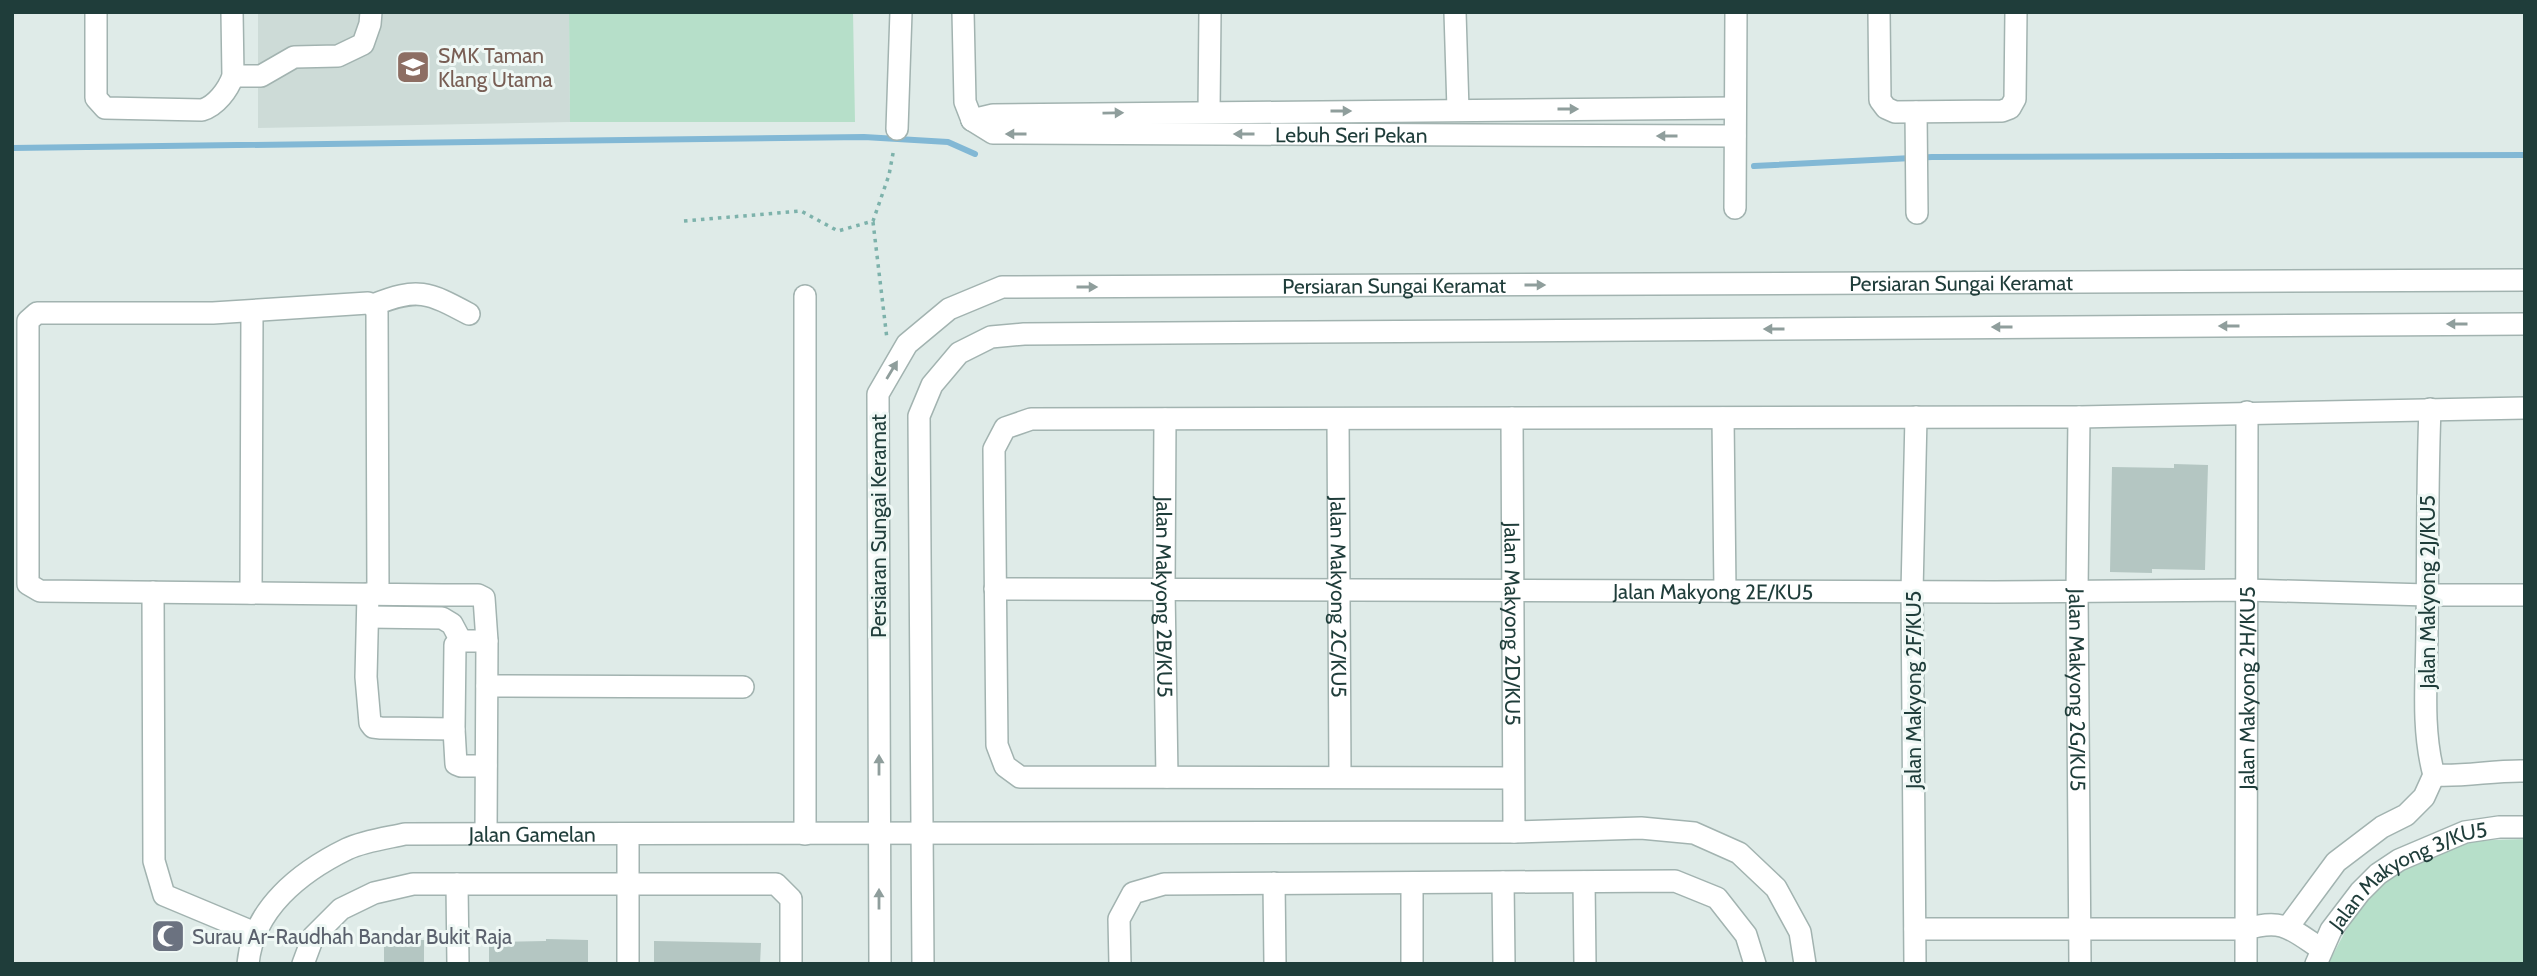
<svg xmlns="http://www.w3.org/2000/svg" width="2537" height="976" viewBox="0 0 2537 976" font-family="Cabin,sans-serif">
  <rect width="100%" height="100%" fill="#dfebe8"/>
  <path fill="#cddbd7" d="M258,12h311l1,110 -312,6z"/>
  <path fill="#b6dfc9" d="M569,12h284l2,110h-285z
    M2525,839v125h-197l26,-49 27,-31 22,-14 60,-29z"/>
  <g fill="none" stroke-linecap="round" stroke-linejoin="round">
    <path stroke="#82b8d5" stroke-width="6" d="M12,148l852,-11 84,5 27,12
      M1754,166l178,-9 593,-2"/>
  </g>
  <path fill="#b4c6c2" d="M2174,464l34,1 -3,105 -53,-1v4l-42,-1 2,-105 62,1z
    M546,939l42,1v24h-99v-22l57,-1z
    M384,940h40v24h-40z
    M654,941l107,2 -1,21h-106z"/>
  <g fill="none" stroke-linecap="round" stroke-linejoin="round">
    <g stroke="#a2b3b0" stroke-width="24">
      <g id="minor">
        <path d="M96,12v86l9,10 97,2c14,-4 26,-20 31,-34l-1,-64"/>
        <path d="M963,12l2,90 7,18"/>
        <path d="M1455,12l3,98"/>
        <path d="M1879,12l1,88 6,8 9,4 107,-1 8,-3 5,-9 1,-87"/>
        <path d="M233,76h28l33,-19 44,-1 25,-12 7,-20 1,-12"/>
        <path d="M1209,112l1,-100"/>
        <path d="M1916,112l1,101"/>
        <path id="s1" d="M972,120l21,13 742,3"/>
        <path d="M972,120l21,-5 742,-7"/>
        <path d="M897,129l4,-117"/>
        <path d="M1735,208l1,-196"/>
        <path d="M805,296v538"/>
        <path d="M373,305c45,-18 55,-13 96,9"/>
        <path d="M2430,409c-3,73 -2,145 -3,218 0,49 -6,101 7,148"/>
        <path id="s2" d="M2079,417l-2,175 3,372"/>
        <path id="s3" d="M1512,418l2,414"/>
        <path d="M1723,418l2,173"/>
        <path id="s4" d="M1165,419l-1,170 3,188"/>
        <path id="s5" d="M1338,419l2,358"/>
        <path id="s6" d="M995,589l999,3 252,-2 181,5h98"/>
        <path d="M153,592l1,269 10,34 91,38"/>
        <path d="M251,593l1,-281"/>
        <path d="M368,594l-2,83 4,46 3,4 8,1 73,1"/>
        <path d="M378,594l-1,-282 -4,-7 -5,-2 -155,10h-176l-9,8v263l12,7 403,4h35l6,3 3,43 -1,192"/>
        <path d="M368,617l74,1 10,6 9,17"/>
        <path d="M487,686l256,1"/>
        <path d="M486,766h-25l-5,-2 -2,-35 1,-84 6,-4h26"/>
        <path d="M2434,775c31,2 60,-5 91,-4"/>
        <path d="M1513,778l-493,-1 -15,-11 -8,-21 -3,-296 11,-21 26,-9 1048,-2 446,-9"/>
        <path d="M1503,882l1,82"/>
        <path d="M1584,882l1,82"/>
        <path d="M1274,883l1,81"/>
        <path d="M1412,883v81"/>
        <path d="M457,884l1,80"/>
        <path d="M2288,927l48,-65 46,-35 24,-12 18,-18 10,-22"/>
        <path d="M1915,929h331c37,-11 45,0 75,20"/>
        <path id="s7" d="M248,964c5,-55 52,-92 99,-115 17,-8 40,-11 58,-15l1109,-2 127,-4 53,5 45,20 37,35 24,44 5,32"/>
        <path d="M303,964l10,-27 28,-28 33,-16 39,-9h363l15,15v65"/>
        <path d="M628,964v-130"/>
        <path id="s8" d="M880,964l-2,-570 29,-50 42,-35 53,-22 1523,-7"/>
        <path d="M923,964l-4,-548 13,-31 27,-32 32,-16 33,-3 1501,-10"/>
        <path d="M1120,964l-1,-45 14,-26 31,-9 511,-3 42,17 29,37 9,29"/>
        <path d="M1915,964l-3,-372 4,-175"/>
        <path id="s9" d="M2246,964l1,-552"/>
        <path id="s10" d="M2316,964l15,-34 29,-38 18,-18 21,-14 66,-28 34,-5h26"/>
      </g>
    </g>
    <path stroke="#7db2ab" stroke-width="3.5" stroke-dasharray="3.5 5" stroke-linecap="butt" d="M684,221l117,-10 37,20 35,-10 16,-46 5,-27
      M873,222l14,117"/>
    <use href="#minor" stroke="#fff" stroke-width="21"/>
  </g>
  <defs><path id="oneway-solid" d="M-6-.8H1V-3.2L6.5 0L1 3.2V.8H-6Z" transform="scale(1.75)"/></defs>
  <g fill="#8f9e9c">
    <use href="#oneway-solid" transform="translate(1568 109)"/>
    <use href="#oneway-solid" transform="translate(1341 111)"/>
    <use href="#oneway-solid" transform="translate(1113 113) rotate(-1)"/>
    <use href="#oneway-solid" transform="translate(1016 134) rotate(-180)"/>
    <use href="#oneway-solid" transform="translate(1244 134) rotate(-180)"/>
    <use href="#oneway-solid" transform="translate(1667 136) rotate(-180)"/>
    <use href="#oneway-solid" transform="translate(1535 285)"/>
    <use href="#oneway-solid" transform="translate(1087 287)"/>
    <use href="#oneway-solid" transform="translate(2457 324) rotate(180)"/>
    <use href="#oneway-solid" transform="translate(2229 326) rotate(180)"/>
    <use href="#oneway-solid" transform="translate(2002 327) rotate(180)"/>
    <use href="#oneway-solid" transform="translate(1774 329) rotate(180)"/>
    <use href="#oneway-solid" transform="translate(892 370) rotate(-59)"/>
    <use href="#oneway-solid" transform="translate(879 765) rotate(-90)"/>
    <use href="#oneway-solid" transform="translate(879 899) rotate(-90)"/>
  </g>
  <defs>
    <g id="school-square" transform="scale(1.75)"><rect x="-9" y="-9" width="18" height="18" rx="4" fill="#8d6e63" stroke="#eff8f5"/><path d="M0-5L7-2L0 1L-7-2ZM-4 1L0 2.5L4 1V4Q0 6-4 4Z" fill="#fff"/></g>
    <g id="mosque-square" transform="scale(1.75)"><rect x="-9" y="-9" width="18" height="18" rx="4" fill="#6b7280" stroke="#eff8f5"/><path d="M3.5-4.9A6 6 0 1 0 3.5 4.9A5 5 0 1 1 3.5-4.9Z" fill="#fff"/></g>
  </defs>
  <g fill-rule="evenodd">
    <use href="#school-square" x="413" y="67"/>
    <use href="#mosque-square" x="168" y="936"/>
  </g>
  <g text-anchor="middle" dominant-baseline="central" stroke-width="6" stroke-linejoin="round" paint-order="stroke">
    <g font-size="21" fill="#785e54" stroke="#eff8f5" text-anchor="start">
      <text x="438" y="55">SMK Taman<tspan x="438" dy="24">Klang Utama</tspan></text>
    </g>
    <g font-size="21" fill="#1f3d3a" stroke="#eff8f5">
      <text stroke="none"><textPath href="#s1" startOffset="383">Lebuh Seri Pekan</textPath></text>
      <text stroke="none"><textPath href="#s8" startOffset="1699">Persiaran Sungai Keramat</textPath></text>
      <text stroke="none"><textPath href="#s8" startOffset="1132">Persiaran Sungai Keramat</textPath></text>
      <text transform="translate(878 526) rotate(-90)">Persiaran Sungai Keramat</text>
      <text stroke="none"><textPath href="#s6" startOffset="718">Jalan Makyong 2E/KU5</textPath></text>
      <text transform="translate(2427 592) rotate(-90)">Jalan Makyong 2J/KU5</text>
      <text stroke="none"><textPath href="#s4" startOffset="178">Jalan Makyong 2B/KU5</textPath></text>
      <text stroke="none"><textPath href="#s5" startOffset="178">Jalan Makyong 2C/KU5</textPath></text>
      <text stroke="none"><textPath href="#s3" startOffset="206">Jalan Makyong 2D/KU5</textPath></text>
      <text stroke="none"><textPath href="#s9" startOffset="276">Jalan Makyong 2H/KU5</textPath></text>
      <text transform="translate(1913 690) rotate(-90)">Jalan Makyong 2F/KU5</text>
      <text stroke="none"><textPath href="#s2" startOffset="273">Jalan Makyong 2G/KU5</textPath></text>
      <text stroke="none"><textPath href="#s7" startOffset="346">Jalan Gamelan</textPath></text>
      <text stroke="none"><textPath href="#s10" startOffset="135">Jalan Makyong 3/KU5</textPath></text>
    </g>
    <g font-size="21" fill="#5b616d" stroke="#eff8f5" text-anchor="start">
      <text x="192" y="936">Surau Ar-Raudhah Bandar Bukit Raja</text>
    </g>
  </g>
  <rect width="2537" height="976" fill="none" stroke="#1f3d3a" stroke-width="28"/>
</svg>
